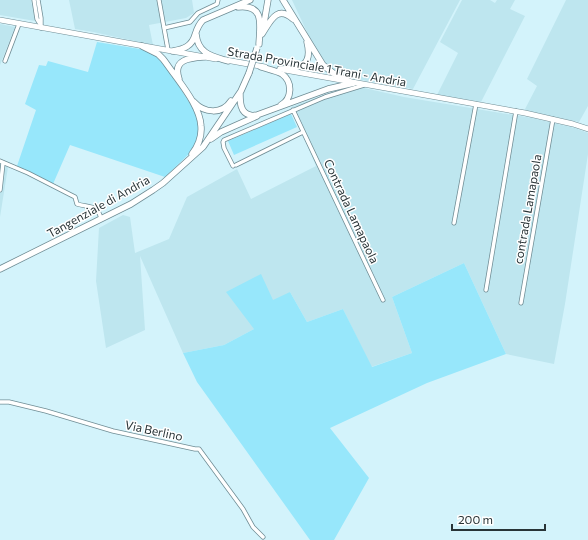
<svg xmlns="http://www.w3.org/2000/svg" width="588" height="540" viewBox="0 0 588 540" font-family="Commissioner,sans-serif">
  <rect width="100%" height="100%" fill="#d3f3fb"/>
  <path fill="#bee6ef" d="M0,0h31l4,21 -35,-6z
    M69,0h123l2,13 -8,5 -37,7 4,20 -60,-13 -18,-3z
    M292,0h168l-47,89 -68,-12 -9,-4 -12,-10 -10,-16z
    M462,0h28l5,3 2,-3h18l-5,9 15,7 -44,86 -44,-7 21,-42 -18,-11z
    M566,0h22v106l-9,16 -55,-11 13,-25 -10,-7z
    M0,24l15,3 -15,38z
    M351,85l53,12 128,21 43,10 13,5v21l-23,150 -11,60 -48,-10 -42,-91 -72,34 20,56 -41,14 -28,-58 -36,13 -17,-30 -36,37 -30,16 -41,8 -43,-97 5,74 -39,18 -10,-67 3,-53 24,-13 7,2 5,36 34,-14 18,-42 50,-28 14,30 65,-33 -25,-59z
    M0,163l8,4 -8,50z"/>
  <path fill="#97e7fb" d="M97,42l49,8 15,8 35,55 3,6 -1,22 -5,9 -28,27 -95,-32 -17,39 -36,-18 19,-56 -11,-6 14,-39 7,1 2,-5 40,11z
    M291,114l6,13 -63,28 -6,-14z
    M464,263l42,91 -79,29 -97,45 39,50 -35,62h-24l-113,-158 -14,-29 41,-8 30,-16 -28,-37 35,-18 12,26 17,-8 17,30 36,-13 29,58 40,-14 -20,-56z"/>
  <g fill="none" stroke-linecap="round" stroke-linejoin="round">
    <g stroke="#708d95" stroke-width="5">
      <path id="street" d="M34,0l3,19 3,5
        M38,0l3,18v10
        M159,0l9,50
        M164,28l26,-6 8,-9 19,-9 1,-4
        M5,61l14,-37
        M293,110l90,190
        M0,161l28,12 43,22 4,2 2,7c12,4 21,0 24,15
        M236,165l67,-33
        M233,166l-9,-18 -1,-6 1,-2 101,-43 39,-12
        M0,190l3,-27
        M454,223l22,-119
        M486,290l30,-179
        M521,303l32,-184
        M0,402h9l37,9 67,20 82,18h4l44,60 10,18 10,10"/>
    </g>
    <g stroke="#708d95" stroke-width="6">
      <path id="secondary" d="M0,20l216,39
        M226,60l39,7
        M285,70l240,43 48,11 15,5"/>
    </g>
    <g stroke="#708d95" stroke-width="7">
      <path id="primary" d="M283,0l40,65 10,8 17,9
        M238,7c27,-3 22,18 21,37
        M263,29l5,-29
        M196,34c2,20 16,22 32,27
        M262,34c8,-12 15,-30 31,-15
        M142,46l16,8 5,5c4,5 7,10 11,15 10,14 26,34 27,52 1,11 -3,20 -9,28
        M173,51c11,-2 19,-5 22,-16 2,-6 3,-10 8,-15l47,-20
        M261,67c6,2 16,4 21,7 11,8 10,25 -1,31
        M280,69c20,0 33,-3 27,-27
        M179,79c-7,-20 11,-21 25,-22
        M240,93c0,8 0,20 10,22 2,1 5,0 7,0l71,-26 26,-6
        M194,102c10,11 28,13 37,-1
        M211,139l10,-7 36,-16
        M0,269l131,-65 22,-14 10,-7 40,-36 38,-56 8,-18"/>
    </g>
    <use href="#street" stroke="#fff" stroke-width="3.5"/>
    <use href="#secondary" stroke="#fff" stroke-width="5"/>
    <use href="#primary" stroke="#fff" stroke-width="5.5"/>
    <g stroke="#708d95" stroke-width="7" stroke-linecap="butt">
      <path id="primary-bridge" d="M249,73l8,-25"/>
    </g>
    <use href="#primary-bridge" stroke="#fff" stroke-width="5.5"/>
  </g>
  <g text-anchor="middle" dominant-baseline="central" stroke-width="3" stroke-linejoin="round" paint-order="stroke">
    <g font-size="12" fill="#283437" stroke="#fff">
      <text transform="translate(317 66) rotate(10)">Strada Provinciale 1 Trani - Andria</text>
      <text transform="translate(98 206) rotate(-29)">Tangenziale di Andria</text>
      <text transform="translate(527 209) rotate(-80)">contrada Lamapaola</text>
      <text transform="translate(352 211) rotate(65)">Contrada Lamapaola</text>
      <text transform="translate(154 430) rotate(12)">Via Berlino</text>
    </g>
  </g>
  <path d="M452 524v6h93v-6" fill="none" stroke="#283437" stroke-width="2"/>
  <text x="458" y="524" font-size="12" fill="#283437" stroke="#ffffff" stroke-width="3" paint-order="stroke">200 m</text>
</svg>
